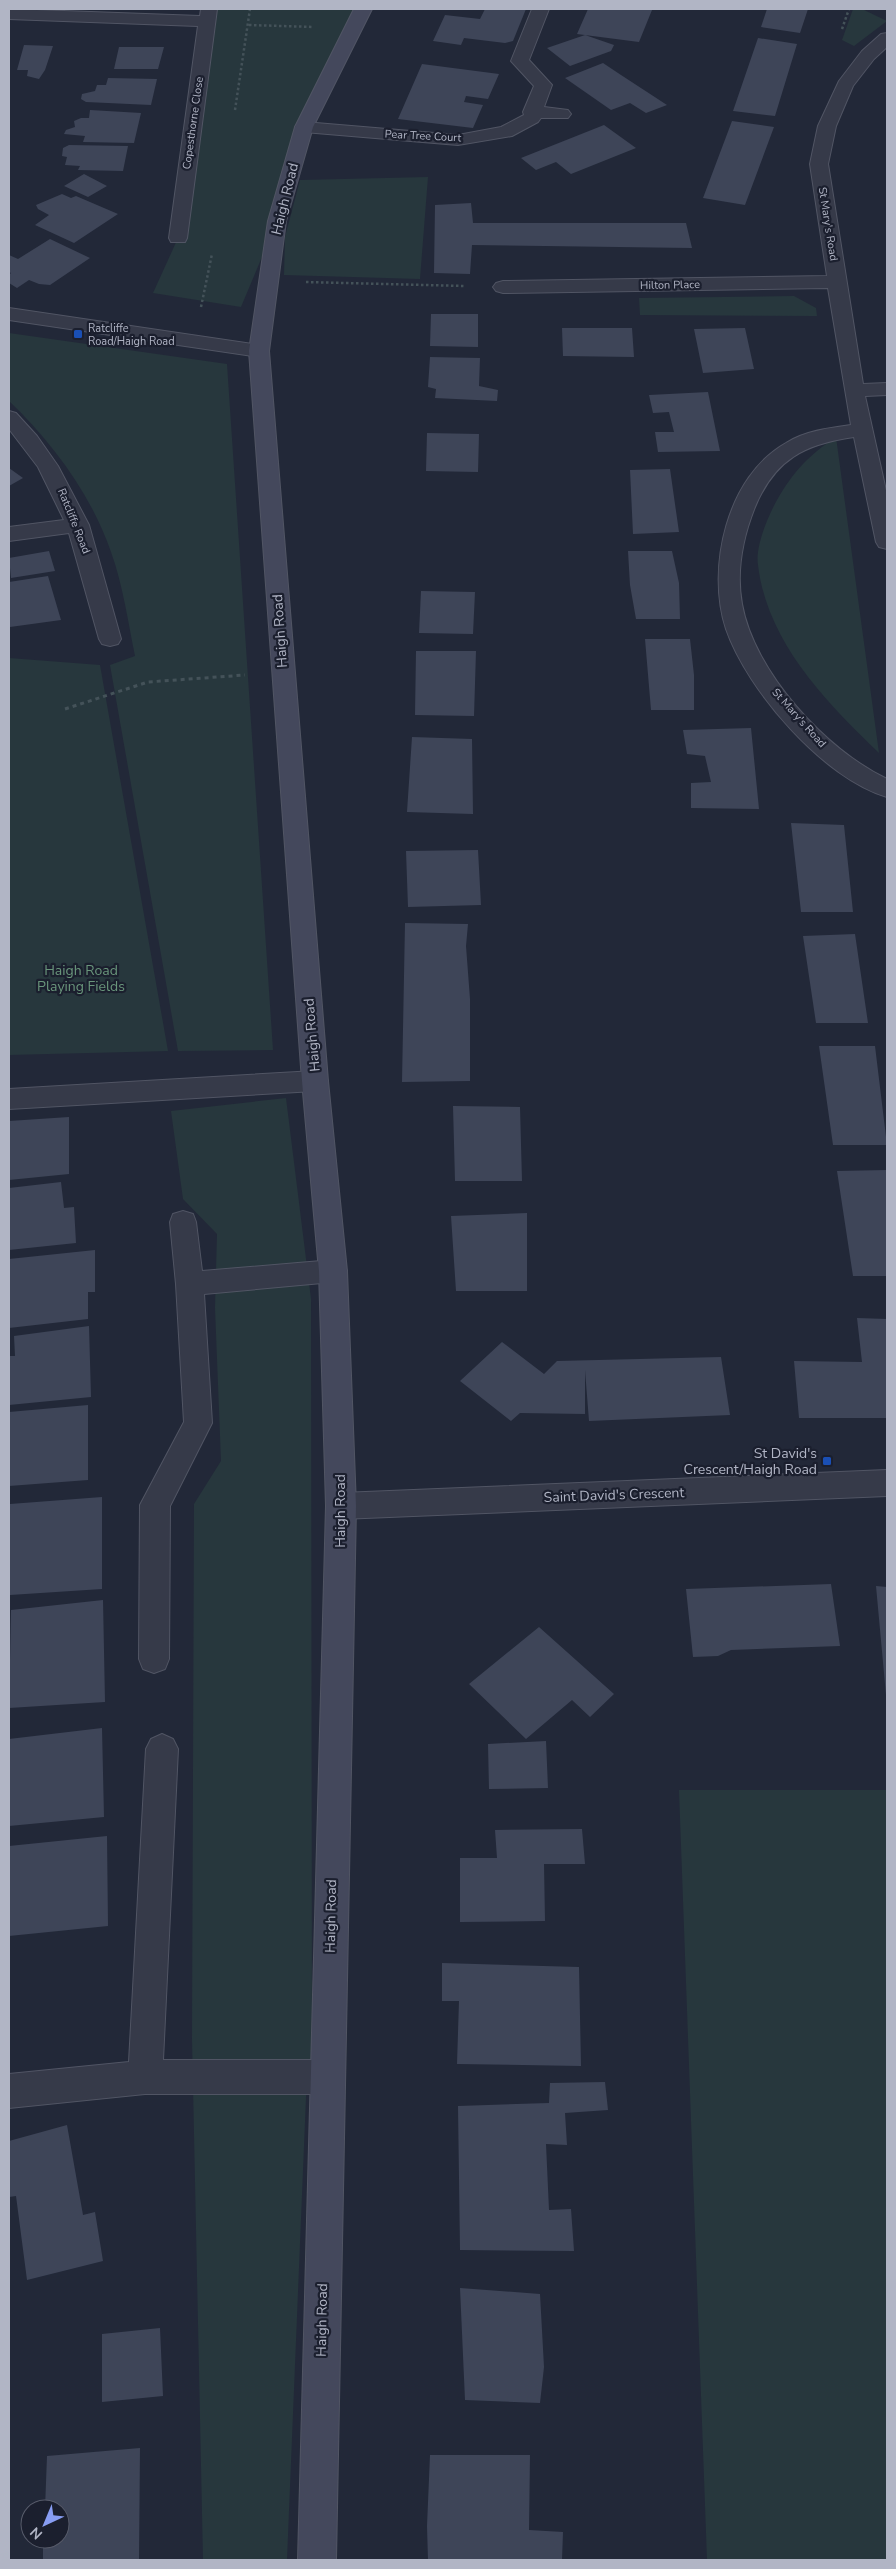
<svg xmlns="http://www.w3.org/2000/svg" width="896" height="2569" viewBox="0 0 896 2569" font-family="'Nunito Sans',sans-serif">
  <rect width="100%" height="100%" fill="#222838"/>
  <path fill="#27373d" d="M209,9h154l-59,118 -27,94 -36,86 -88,-14 25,-55z
    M853,9h9l25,12 -33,25 -12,-6z
    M428,177l-8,102 -136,-4 1,-38 15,-57z
    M794,296l22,12 1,8 -177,-1 -1,-17z
    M9,333l218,31 46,686 -95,1 -68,-386 25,-9c-7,-34 -12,-71 -24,-104 -20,-58 -59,-110 -102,-151z
    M836,437l43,316c-53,-51 -112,-111 -121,-188 -3,-18 10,-49 19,-65 16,-28 32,-45 59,-63z
    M9,658l91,7 68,386 -159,4z
    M286,1098l25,201 1,756 -6,42 -19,463h-84l-11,-521 2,-535 27,-43 -6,-153 2,-74 -34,-35 -12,-88z
    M679,1790h208v770h-180z"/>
  <path fill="#3e4558" d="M485,9h41l-13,32 -8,2 -41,-5 -3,7 -28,-4 12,-26 35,4z
    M588,9h51l13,1 -13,32 -62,-8z
    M767,9h41l-8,24 -39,-6z
    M585,35l29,10 -3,6 -41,15 -23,-18z
    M758,38l39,6 -22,72 -42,-5z
    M24,45l29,1 -8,24 -6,9 -12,-3 1,-6h-11z
    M119,47h45l-6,22h-44z
    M603,63l18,12 46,30 -21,8 -16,-10 -19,7 -46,-32z
    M422,64l77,10 -11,25 -22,-3 -2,6 19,3 -10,23 -75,-9z
    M108,78l49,1 -6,26 -65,-3 -5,-3 1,-5 13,-3 2,-6h9z
    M90,110l51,3 -7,30 -51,-1 2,-6 -21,-2 2,-4 9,-3 -1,-6 7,-3h8z
    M732,121l42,6 -29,78 -42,-7z
    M604,125l32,23 -65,26 -15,-12 -20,8 -15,-12z
    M69,145l59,1 -5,25 -45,-1 2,-4 -15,-1 2,-8 -5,-1 1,-8z
    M84,174l23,12 -19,11 -24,-11z
    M62,194l9,4 5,-2 42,18 -44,29 -39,-18 14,-10 -11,-6 -2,-4z
    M471,203l2,20h213l6,25 -220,-3 -2,29 -36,-1 1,-68z
    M50,239l40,19 -40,27 -11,-1 -10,-4 -12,8 -8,-5v-8l2,-2 -2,-1v-17l9,4z
    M431,314h47v33l-48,-1z
    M562,328h70l2,29 -71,-1z
    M745,328l9,41 -51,4 -9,-44z
    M430,357l50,1 -1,28 19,4 -1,11 -62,-3 1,-9 -8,-2z
    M708,392l12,59 -62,1 -3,-20h19l-5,-20 -16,1 -4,-18z
    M427,433l52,1 -1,38 -52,-1z
    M9,468l14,10 -14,8z
    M670,469l9,63 -46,2 -3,-64z
    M49,551l6,20 -44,7 -2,-20z
    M628,551h44l7,32 1,36h-44l-6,-34z
    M48,576l13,44 -51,7 -1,-45z
    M421,591l54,1 -2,42 -54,-1z
    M645,639h45l4,36v35h-43z
    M416,651h60l-2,65 -59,-1z
    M751,728l8,81 -68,-1v-25l20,-1 -6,-26 -18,-2 -4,-24z
    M412,737l60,2 1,75 -66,-2z
    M791,823l53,2 9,87h-52z
    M478,850l3,55 -73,2 -2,-56z
    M405,923l63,1 -2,22 4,53v82l-68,1z
    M855,934l13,89h-52l-13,-87z
    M819,1046h56l12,99h-54z
    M453,1106l67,1 2,74h-67z
    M69,1117v57l-60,6v-59z
    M887,1170v106h-34l-16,-105z
    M61,1182l3,26 10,-1 2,36 -67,7v-62z
    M527,1213v78h-71l-5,-75z
    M95,1250v42h-7v27l-79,9v-69z
    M857,1318l30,1v99h-88l-5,-57 68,1z
    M89,1326l2,71 -82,8v-49h6l-1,-20z
    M502,1342l42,32 13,-13 164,-4 9,58 -141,6 -4,-51v44l-65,-1 -9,8 -51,-40z
    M88,1405v75l-79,6v-74z
    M102,1497v92l-92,6v-91z
    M831,1584l9,62 -109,4 -13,6 -25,1 -7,-68z
    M876,1586l11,1v108h-1z
    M103,1600l2,102 -96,6 2,-98z
    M539,1627l75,67 -24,23 -18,-17 -46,39 -57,-55z
    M102,1728l2,89 -95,9v-87z
    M546,1741l2,47 -59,1 -1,-45z
    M582,1829l3,35h-41l1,57 -85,1v-64h37l-2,-28z
    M107,1836l1,90 -99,10v-90z
    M442,1963l137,4 2,99 -124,-2 2,-63h-17z
    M605,2082l3,28 -43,3 2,32 -21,-1 3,66 22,-1 3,42 -114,-1 -2,-144 91,-3 1,-20z
    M67,2125l16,90 12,-3 8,49 -76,19 -11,-84 -7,1v-56z
    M460,2288l80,6 4,73 -4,36 -75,-3z
    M160,2328l3,68 -61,6v-68z
    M140,2448l-1,112h-96v-21h17v-30h-15l2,-53z
    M430,2455h100l-1,75 34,2 -1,28h-134l-1,-34z"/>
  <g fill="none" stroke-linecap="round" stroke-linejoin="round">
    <g stroke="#515564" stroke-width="2">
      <path id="service" d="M315,1071l9,3 4,7 -4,7 -9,3 -306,18v-20z
        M162,1734l11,5 5,10 -15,311h164l12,5 5,12 -5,12 -12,5h-182l-136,14v-34l120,-12 17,-313 5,-10z"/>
    </g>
    <g stroke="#515564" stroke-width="2">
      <path id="minor" d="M9,9l191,7 1,-7h16l-30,229 -2,4h-14l-2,-4 29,-212 -189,-7z
        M532,9h17l-20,51 23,25 -8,22 24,3 3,4 -3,4h-27l-3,4 -26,14 -54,9 -154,-13 -6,-1 -3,-4 3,-4 6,-1 154,13 43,-8 23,-12 -1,-3 11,-26 -23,-25z
        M887,33v14l-13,12 -21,27 -17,40 -8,38 35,220 24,-1v12l-22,1 22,99v54l-8,-2 -3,-5 -22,-105c-49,7 -79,22 -99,70 -12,30 -19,64 -13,97 12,68 84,146 145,175v18c-63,-18 -140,-107 -161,-168 -20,-61 1,-153 60,-186 19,-12 43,-15 65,-18l-23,-137 -325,5 -7,-2 -3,-4 3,-4 7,-2 324,-5 -17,-112 8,-38 21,-45 23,-30 19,-17z
        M9,308l250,37 7,2 3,4 -3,4 -7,2 -250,-37z
        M9,411l7,2 21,23 21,30 31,59 32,114 -3,5 -8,2 -8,-2 -3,-5 -30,-106 -60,8v-14l55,-7 -26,-53 -29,-38z
        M183,1211l10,3 3,8 6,49 131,-11 10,3 4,8 -4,8 -10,3 -129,12 8,129 -42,83 -1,153 -4,10 -11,4 -11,-4 -4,-10 1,-154 44,-83 -8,-138 -6,-62 3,-8z
        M887,1470v26l-546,23 -10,-4 -5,-9 5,-9 10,-4z"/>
    </g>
    <g stroke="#515564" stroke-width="2">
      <path id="secondary" d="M354,9h18l-59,118 -27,94 -17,130 59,730 19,190 9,235 -20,1054h-38l28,-1054 -7,-235 -17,-190 -53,-730 19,-130 27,-94z"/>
    </g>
    <path stroke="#445259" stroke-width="2.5" stroke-dasharray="2.5 2.5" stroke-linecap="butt" d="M249,25l65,2
      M842,29l7,-20
      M235,110l15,-101
      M306,282l158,4
      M201,307l11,-53"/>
    <path stroke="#445259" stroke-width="3" stroke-dasharray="4 4" stroke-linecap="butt" d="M65,709l83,-27 97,-7"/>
    <use href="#service" fill="#363a49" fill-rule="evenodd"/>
    <use href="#minor" fill="#363a49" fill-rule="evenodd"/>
    <use href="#secondary" fill="#44485c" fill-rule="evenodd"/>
  </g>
  <g fill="#1a4fb4" stroke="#1b1f2e" stroke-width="2">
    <rect x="73" y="329" width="10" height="10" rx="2.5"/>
    <rect x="822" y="1456" width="10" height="10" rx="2.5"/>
  </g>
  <g text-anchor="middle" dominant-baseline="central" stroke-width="4.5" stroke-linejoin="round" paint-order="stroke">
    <g font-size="11" fill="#b1b5c5" stroke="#1b1f2e">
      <text transform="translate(193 123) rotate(-82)">Copesthorne Close</text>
      <text transform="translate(423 136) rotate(3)">Pear Tree Court</text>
      <text transform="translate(828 224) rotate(81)">St Mary's Road</text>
      <text transform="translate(670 285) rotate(-1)">Hilton Place</text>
      <text transform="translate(74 521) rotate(68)">Ratcliffe Road</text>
      <text transform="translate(799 718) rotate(48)">St Mary's Road</text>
    </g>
    <g font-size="11" fill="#b1b5c5" stroke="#1b1f2e" text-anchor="start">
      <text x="88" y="328">Ratcliffe<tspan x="88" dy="13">Road/Haigh Road</tspan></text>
    </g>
    <g font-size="14" fill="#b1b5c5" stroke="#1b1f2e">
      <text transform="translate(285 199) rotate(-76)">Haigh Road</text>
      <text transform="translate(280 631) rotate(-94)">Haigh Road</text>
      <text transform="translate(312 1035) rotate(-95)">Haigh Road</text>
      <text transform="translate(614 1495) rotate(-2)">Saint David's Crescent</text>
      <text transform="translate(340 1511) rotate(-90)">Haigh Road</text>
      <text transform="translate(331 1916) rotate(-89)">Haigh Road</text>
      <text transform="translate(322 2320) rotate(-89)">Haigh Road</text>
    </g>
    <g font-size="14" fill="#69957b" stroke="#1b1f2e">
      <text x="81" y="970">Haigh Road<tspan x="81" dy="16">Playing Fields</tspan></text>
    </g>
    <g font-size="14" fill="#b1b5c5" stroke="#1b1f2e" text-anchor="end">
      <text x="817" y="1453">St David's<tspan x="817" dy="16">Crescent/Haigh Road</tspan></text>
    </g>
  </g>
  <rect width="896" height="2569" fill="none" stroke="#b1b5c5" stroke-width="20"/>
  <g transform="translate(45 2524) rotate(224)"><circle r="24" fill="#1b1f2e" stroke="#575b6a"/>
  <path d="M0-4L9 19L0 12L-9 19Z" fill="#889df3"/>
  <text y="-8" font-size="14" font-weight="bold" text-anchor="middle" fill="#b1b5c5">N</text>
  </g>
</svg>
